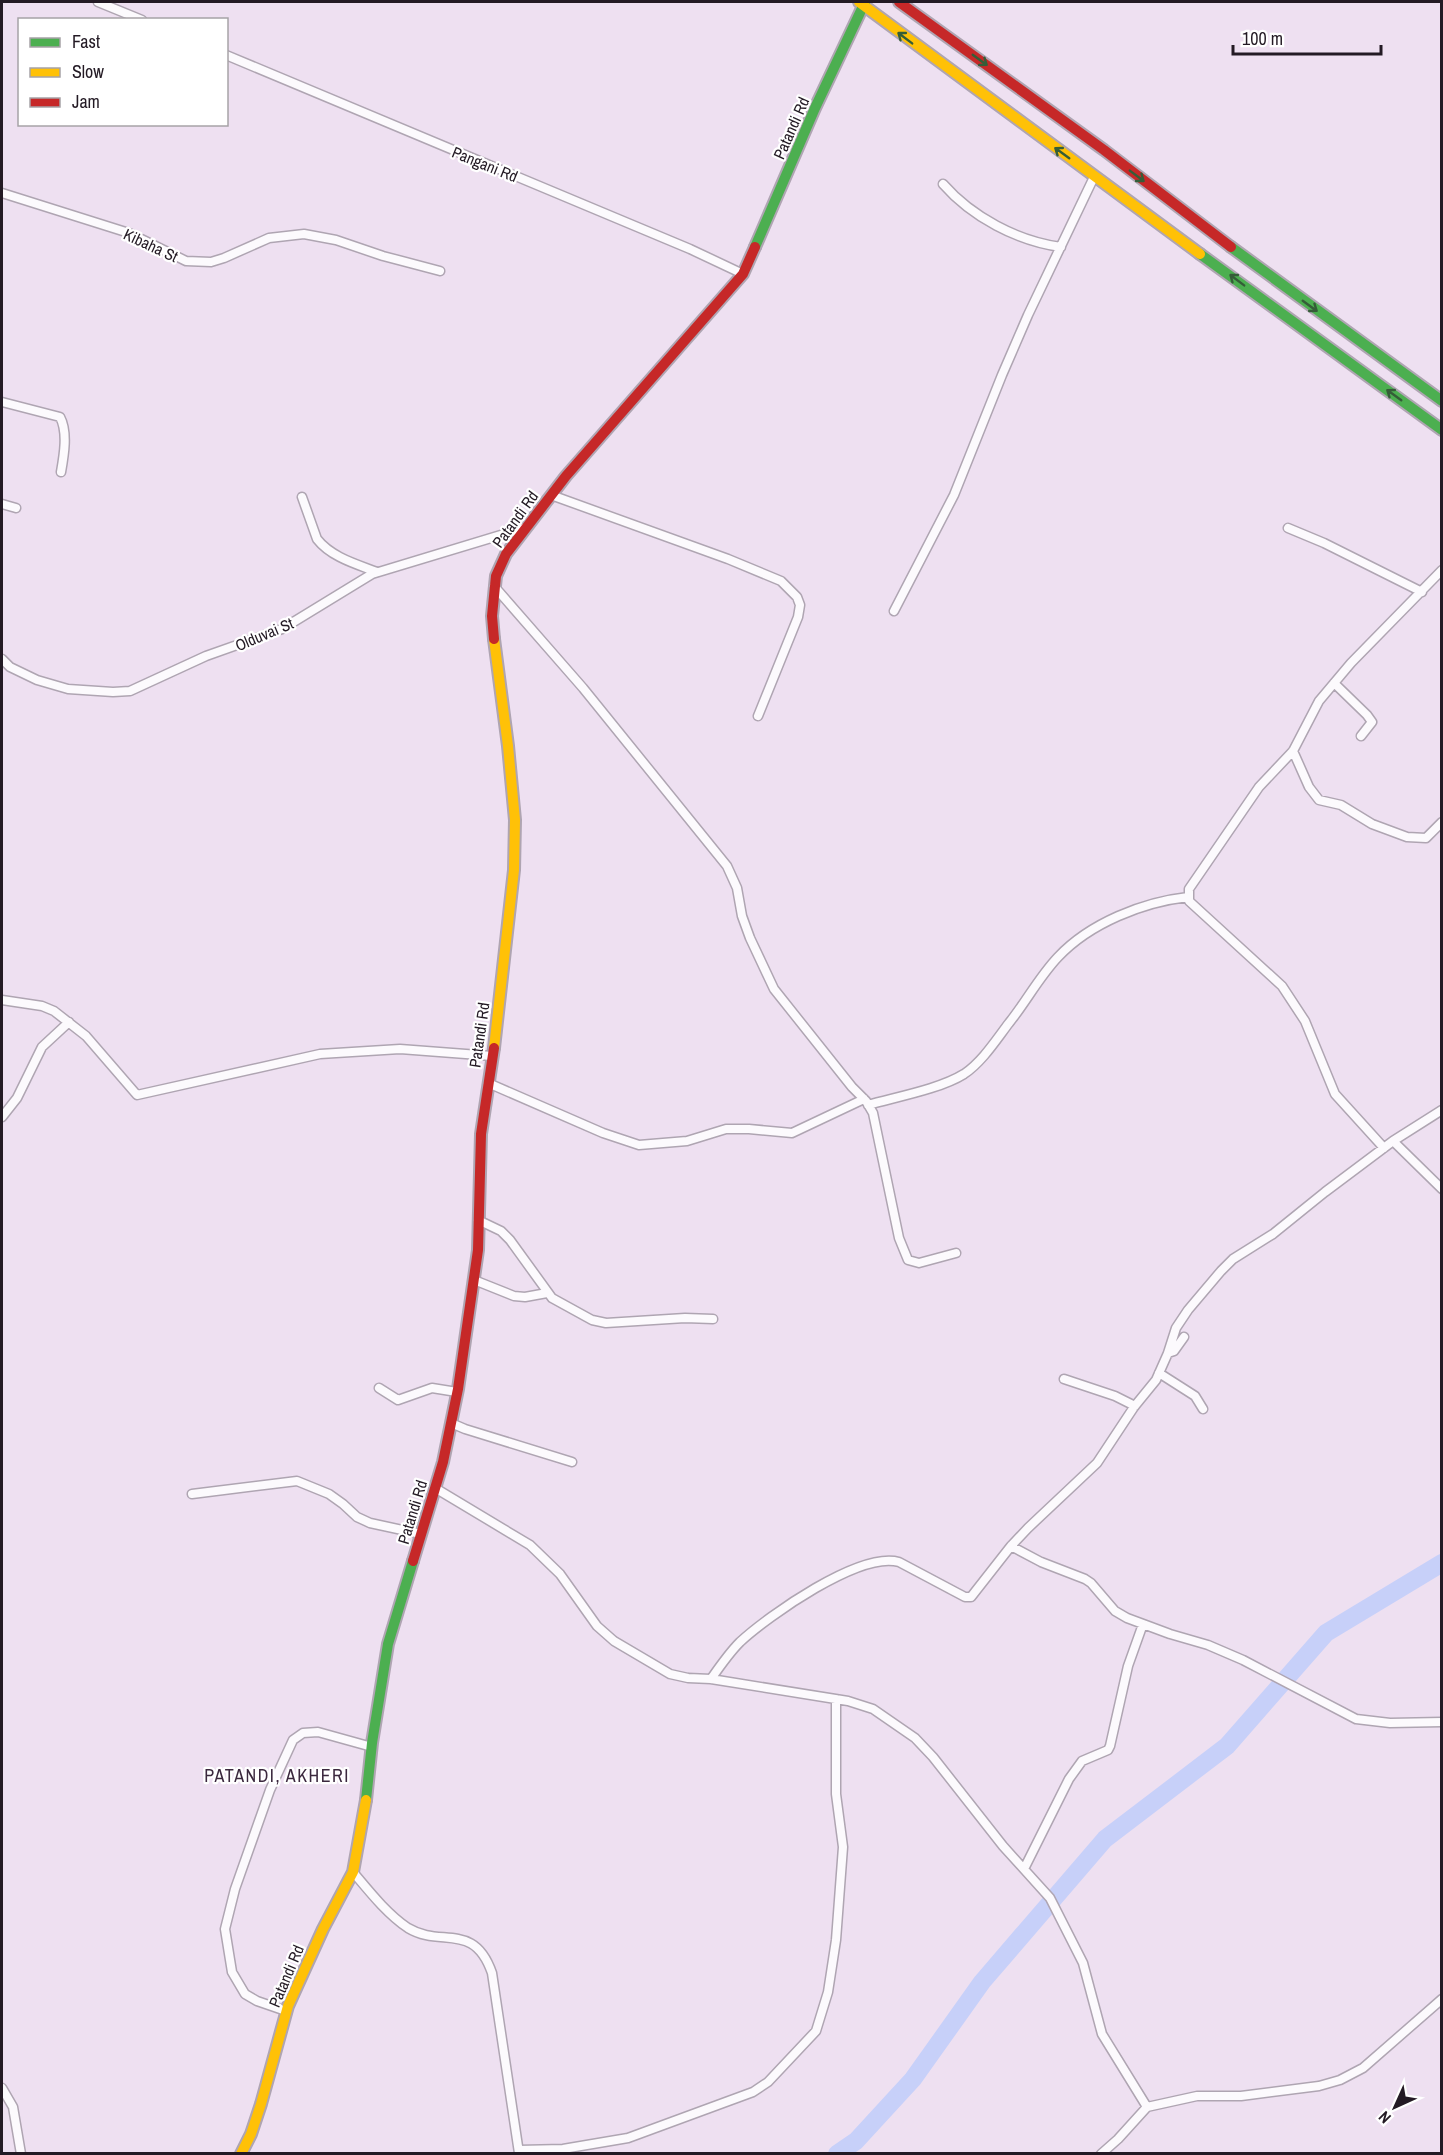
<svg xmlns="http://www.w3.org/2000/svg" width="1443" height="2155" viewBox="0 0 1443 2155" font-family="'Archivo Narrow',sans-serif">
  <rect width="100%" height="100%" fill="#eee0f1"/>
  <g fill="none" stroke-linecap="round" stroke-linejoin="round">
    <path stroke="#c7d0f9" stroke-width="18" d="M837,2154l19,-13 57,-62 69,-97 123,-143 122,-93 99,-113 116,-70"/>
    <g stroke="#afa5b2" stroke-width="11">
      <path id="street" d="M98,2l44,18
        M226,55l464,194 53,25
        M943,184c29,33 74,57 118,63
        M2,193l127,40 57,28 25,1 13,-4 45,-20 35,-4 32,6 47,16 57,15
        M2,402l58,15c8,15 4,38 1,55
        M551,495l177,64 53,22 16,16 3,8 -2,12 -40,99
        M302,497l15,42c14,18 39,25 60,33
        M2,504l14,4
        M1288,528l36,15 98,49
        M494,586l89,102 144,178 10,22 5,28 8,22 24,51 78,98 14,14 7,12 26,125 9,22 11,3 37,-10
        M894,611l60,-116 48,-120 26,-60 66,-138
        M2,659l8,8 27,13 31,9 45,3 17,-1 76,-35 76,-27 90,-55 152,-46
        M1334,683l33,32 5,7 -11,14
        M1293,751l16,36 10,13 22,5 31,19 35,13 19,1 16,-16
        M2,1000l40,6 12,5 32,25 51,59 183,-41 80,-5 92,7
        M488,1083l115,50 36,12 48,-4 39,-12h23l43,4 72,-34
        M868,1105c28,-8 72,-16 96,-31 18,-12 32,-34 45,-51 17,-21 30,-46 49,-66 32,-34 85,-55 130,-60
        M2,1117l15,-19 25,-51 27,-25
        M1393,1141l49,48
        M1384,1148l-49,-54 -30,-73 -23,-35 -93,-85v-12l70,-102 34,-36 26,-50 32,-38 91,-93
        M478,1220l23,11 9,9 42,58 40,22 14,3 79,-5 28,1
        M474,1280l40,16 11,1 22,-4
        M1168,1353l6,-2 10,-14
        M1159,1373l36,23 8,13
        M1064,1379l51,17 20,10
        M379,1388l19,12 34,-12 25,4
        M451,1423l14,6 107,33
        M435,1488l95,57 30,29 37,52 17,15 56,33 18,4 23,1 137,22 25,8 42,29 18,19 70,89 47,52 33,65 19,71 45,73
        M192,1494l105,-13 32,13 14,10 14,13 13,6 51,11
        M1011,1546l30,16 44,17 6,4 24,28 12,7 43,16 38,11 35,15 113,59 34,4 52,-1
        M711,1679c9,-13 18,-26 29,-37 28,-26 120,-91 159,-80l66,35h6l40,-51 17,-18 69,-65 37,-56 22,-27 12,-27 8,-25 12,-18 33,-39 12,-12 40,-25 52,-42 68,-51 49,-31
        M1024,1869l45,-90 13,-18 26,-11 2,-4 18,-80 15,-42
        M353,1872c16,19 34,42 55,56 33,20 66,-7 84,45l27,180
        M286,2011l-29,-10 -12,-7 -13,-22 -7,-43 10,-40 35,-99 23,-50 10,-7 15,-1 54,15
        M2,2088l11,19 8,47
        M519,2150l44,-1 65,-11 125,-46 15,-10 48,-51 12,-39 8,-52 7,-93 -7,-53v-95
        M1101,2154l17,-15 29,-32 50,-11h44l78,-10 21,-6 23,-12 79,-69"/>
    </g>
    <g stroke="#afa5b2" stroke-width="14">
      <path id="fast" d="M755,247l60,-139 50,-106
        M1231,247l211,154
        M1200,254l242,176
        M366,1800l6,-57 16,-99 25,-83"/>
    </g>
    <g stroke="#afa5b2" stroke-width="14">
      <path id="slow" d="M859,2l341,252
        M494,639l14,107 7,74 -1,50 -20,178
        M241,2154l10,-20 10,-30 27,-98 35,-77 30,-57 13,-72"/>
    </g>
    <g stroke="#afa5b2" stroke-width="14">
      <path id="jam" d="M899,2l205,148 127,97
        M494,639l-2,-23 4,-40 10,-22 60,-78 177,-202 12,-27
        M413,1561l30,-99 15,-73 20,-139 3,-116 13,-86"/>
    </g>
    <use href="#street" stroke="#fcfafd" stroke-width="8"/>
    <use href="#fast" stroke="#4caf50" stroke-width="10"/>
    <use href="#slow" stroke="#ffc107" stroke-width="10"/>
    <use href="#jam" stroke="#c62828" stroke-width="10"/>
  </g>
  <defs><path id="oneway-shaft" d="M-6 0H5M1.5-3L5.5 0L1.5 3" fill="none" stroke-width="1.6" stroke-linecap="round" stroke-linejoin="round" transform="scale(1.5)"/></defs>
  <g stroke="#355d38">
    <use href="#oneway-shaft" transform="translate(905 38) rotate(-143)"/>
    <use href="#oneway-shaft" transform="translate(980 60) rotate(36)"/>
    <use href="#oneway-shaft" transform="translate(1062 153) rotate(-144)"/>
    <use href="#oneway-shaft" transform="translate(1137 176) rotate(37)"/>
    <use href="#oneway-shaft" transform="translate(1237 280) rotate(-143)"/>
    <use href="#oneway-shaft" transform="translate(1310 306) rotate(36)"/>
    <use href="#oneway-shaft" transform="translate(1394 395) rotate(-144)"/>
  </g>
  <g text-anchor="middle" dominant-baseline="central" stroke-width="4.5" stroke-linejoin="round" paint-order="stroke">
    <g font-size="16" fill="#231a24" stroke="#fff">
      <text transform="translate(791 128) rotate(-66)">Patandi Rd</text>
      <text transform="translate(485 164) rotate(22)">Pangani Rd</text>
      <text transform="translate(151 245) rotate(25)">Kibaha St</text>
      <text transform="translate(515 519) rotate(-54)">Patandi Rd</text>
      <text transform="translate(264 634) rotate(-23)">Olduvai St</text>
      <text transform="translate(479 1035) rotate(-82)">Patandi Rd</text>
      <text transform="translate(412 1512) rotate(-73)">Patandi Rd</text>
      <text transform="translate(286 1976) rotate(-67)">Patandi Rd</text>
    </g>
    <g font-size="18" letter-spacing="1.5" fill="#3b283e" stroke="#fff">
      <text x="277" y="1775">PATANDI, AKHERI</text>
    </g>
  </g>
  <rect width="1443" height="2155" fill="none" stroke="#231a24" stroke-width="6"/>
  <rect x="18" y="18" width="210" height="108" fill="#ffffff" stroke="#a7a3a7" stroke-width="1.5"/>
  <rect x="30" y="38" width="30" height="9" fill="#4caf50" stroke="#a7a3a7" stroke-width="1.5"/>
  <text x="72" y="48" font-size="18" fill="#231a24">Fast</text>
  <rect x="30" y="68" width="30" height="9" fill="#ffc107" stroke="#a7a3a7" stroke-width="1.5"/>
  <text x="72" y="78" font-size="18" fill="#231a24">Slow</text>
  <rect x="30" y="98" width="30" height="9" fill="#c62828" stroke="#a7a3a7" stroke-width="1.5"/>
  <text x="72" y="108" font-size="18" fill="#231a24">Jam</text>
  <g transform="translate(1395 2107) rotate(225)" stroke="#ffffff" stroke-width="4.5" paint-order="stroke">
  <path d="M0-4.5L10 22L0 15L-10 22Z" fill="#231a24"/>
  <text y="-9" font-size="16" font-weight="bold" text-anchor="middle" fill="#231a24">N</text>
  </g>
  <path d="M1233 45v9h148v-9" fill="none" stroke="#231a24" stroke-width="3"/>
  <text x="1242" y="45" font-size="18" fill="#231a24" stroke="#ffffff" stroke-width="4.5" paint-order="stroke">100 m</text>
</svg>
